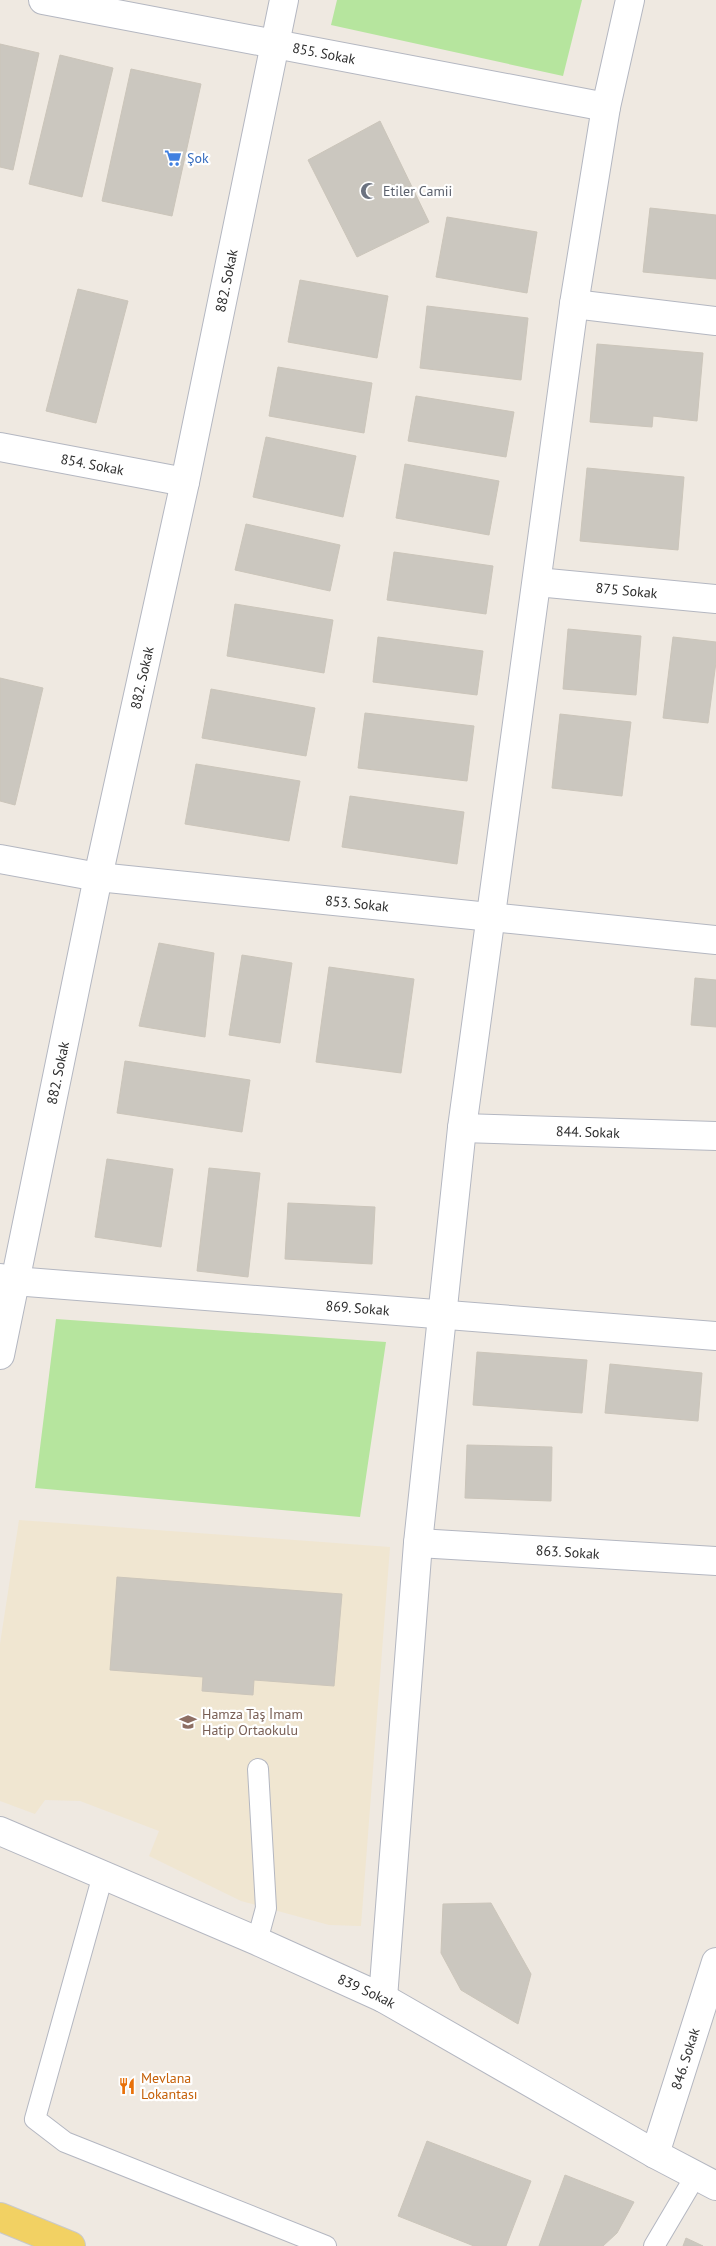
<svg xmlns="http://www.w3.org/2000/svg" width="716" height="2246" viewBox="0 0 716 2246" font-family="'PT Sans',sans-serif">
  <rect width="100%" height="100%" fill="#efe9e1"/>
  <path fill="#f0e6d1" d="M19,1520l371,27 -29,379 -32,-1 -88,-24 -92,-45 10,-25 -79,-30 -35,-1 -10,14 -35,-13v-157z"/>
  <path fill="#b6e59e" d="M337,0h245l-19,76 -232,-51z
    M56,1319l330,23 -26,175 -325,-29z"/>
  <path fill="#cbc7bf" stroke="#cbc5ba" d="M0,44l39,9 -26,117 -13,-3z
    M60,55l53,13 -31,129 -53,-13z
    M131,69l70,15 -29,132 -70,-15z
    M380,121l49,101 -72,35 -49,-97z
    M650,208l66,7v64l-73,-7z
    M447,217l90,15 -10,61 -91,-16z
    M300,280l88,16 -11,62 -89,-16z
    M78,289l50,12 -32,122 -50,-12z
    M427,306l101,12 -7,62 -101,-12z
    M597,344l106,9 -6,68 -44,-5 -1,11 -62,-5z
    M278,367l94,16 -8,50 -95,-17z
    M416,396l98,16 -8,45 -98,-16z
    M266,437l90,19 -13,61 -90,-20z
    M405,464l94,17 -10,54 -93,-17z
    M587,468l97,9 -6,73 -98,-9z
    M246,524l94,21 -10,46 -95,-21z
    M394,552l99,14 -7,48 -99,-14z
    M235,604l98,16 -9,53 -97,-17z
    M568,629l73,7 -5,59 -73,-6z
    M378,637l105,14 -6,44 -104,-13z
    M673,637l43,5v20l-8,61 -45,-5z
    M0,678l43,10 -28,117 -15,-4z
    M211,689l104,19 -9,48 -104,-18z
    M365,713l109,13 -7,55 -109,-13z
    M560,714l71,8 -9,74 -70,-8z
    M196,764l104,17 -11,60 -104,-17z
    M350,796l114,16 -7,52 -115,-17z
    M159,943l55,10 -9,84 -66,-11z
    M242,955l50,8 -12,80 -51,-8z
    M329,967l85,12 -13,94 -85,-11z
    M695,978l21,2v47l-25,-2z
    M125,1061l125,19 -8,52 -125,-19z
    M107,1159l66,10 -12,78 -66,-10z
    M209,1168l51,5 -12,104 -51,-6z
    M288,1203l87,4 -3,57 -87,-5z
    M477,1352l110,8 -5,53 -109,-8z
    M610,1364l92,9 -4,48 -93,-8z
    M467,1445l85,2 -1,54 -86,-3z
    M117,1577l225,17 -8,92 -80,-6 -1,15 -51,-4 1,-14 -93,-7z
    M491,1903l40,71 -13,50 -57,-34 -20,-37 2,-49z
    M427,2141l104,40 -25,65h-32l-76,-30z
    M565,2175l69,27 -17,31 -14,13h-64z
    M686,2238l17,8h-20z"/>
  <g fill="none" stroke-linecap="round" stroke-linejoin="round">
    <g stroke="#b4b7c1" stroke-width="22">
      <path id="lane" d="M103,1875l-68,244 30,23 261,104
        M257,1941l9,-33 -8,-139
        M654,2246l42,-71"/>
    </g>
    <g stroke="#b4b7c1" stroke-width="30">
      <g id="street">
        <path id="s1" d="M43,0l563,107"/>
        <path d="M574,304l142,17"/>
        <path id="s2" d="M0,447l185,35"/>
        <path id="s3" d="M537,582l179,17"/>
        <path id="s4" d="M0,859l98,18 618,63"/>
        <path id="s5" d="M462,1128l254,8"/>
        <path id="s6" d="M0,1278l14,3 702,55"/>
        <path id="s7" d="M0,1355l98,-478 87,-395 99,-482"/>
        <path id="s8" d="M418,1543l298,18"/>
        <path id="s9" d="M0,1831l257,110 126,57 272,156 61,32"/>
        <path d="M383,1998l35,-455 44,-415 112,-824 32,-197 24,-107"/>
        <path id="s10" d="M655,2154l61,-192"/>
      </g>
    </g>
    <g stroke="#c9c9c9" stroke-width="30">
      <path id="primary" d="M0,2217l71,29"/>
    </g>
    <use href="#lane" stroke="#fff" stroke-width="20"/>
    <use href="#street" stroke="#fff" stroke-width="28"/>
    <use href="#primary" stroke="#f2d163" stroke-width="28"/>
  </g>
  <defs>
    <g id="supermarket-bare" transform="scale(1.35)"><path d="M-6-5.5h2.5l.6 2H6L4.5 2H-2.5L-4.4-4H-6ZM-1.5 3.2a1.3 1.3 0 1 0 .1 0ZM3 3.2a1.3 1.3 0 1 0 .1 0Z" fill="#3f7fe0" stroke="#fff" stroke-width="2.5" paint-order="stroke"/></g>
    <g id="mosque-bare" transform="scale(1.35)"><path d="M3.5-4.9A6 6 0 1 0 3.5 4.9A5 5 0 1 1 3.5-4.9Z" fill="#6b7280" stroke="#fff" stroke-width="2.5" paint-order="stroke"/></g>
    <g id="school-bare" transform="scale(1.35)"><path d="M0-5L7-2L0 1L-7-2ZM-4 1L0 2.5L4 1V4Q0 6-4 4Z" fill="#8d6e63" stroke="#fff" stroke-width="2.5" paint-order="stroke"/></g>
    <g id="restaurant-bare" transform="scale(1.35)"><path d="M-5-6h1v4h1v-4h1v4h1v-4h1v5L-1.5 .5V6h-2V.5L-5-1ZM5-6V6H3V1.5H1.5Q1.5-4 5-6Z" fill="#e8710a" stroke="#fff" stroke-width="2.5" paint-order="stroke"/></g>
  </defs>
  <g fill-rule="evenodd">
    <use href="#supermarket-bare" x="173" y="158"/>
    <use href="#mosque-bare" x="369" y="191"/>
    <use href="#school-bare" x="188" y="1722"/>
    <use href="#restaurant-bare" x="127" y="2086"/>
  </g>
  <g text-anchor="middle" dominant-baseline="central" stroke-width="4.5" stroke-linejoin="round" paint-order="stroke">
    <g font-size="14" fill="#2e2e2e" stroke="#fff">
      <text stroke="none"><textPath href="#s1" startOffset="286">855. Sokak</textPath></text>
      <text stroke="none"><textPath href="#s7" startOffset="1098">882. Sokak</textPath></text>
      <text stroke="none"><textPath href="#s2" startOffset="94">854. Sokak</textPath></text>
      <text stroke="none"><textPath href="#s3" startOffset="90">875 Sokak</textPath></text>
      <text stroke="none"><textPath href="#s7" startOffset="692">882. Sokak</textPath></text>
      <text stroke="none"><textPath href="#s4" startOffset="360">853. Sokak</textPath></text>
      <text stroke="none"><textPath href="#s7" startOffset="288">882. Sokak</textPath></text>
      <text stroke="none"><textPath href="#s5" startOffset="126">844. Sokak</textPath></text>
      <text stroke="none"><textPath href="#s6" startOffset="359">869. Sokak</textPath></text>
      <text stroke="none"><textPath href="#s8" startOffset="150">863. Sokak</textPath></text>
      <text stroke="none"><textPath href="#s9" startOffset="400">839 Sokak</textPath></text>
      <text stroke="none"><textPath href="#s10" startOffset="100">846. Sokak</textPath></text>
    </g>
    <g font-size="14" fill="#366cbe" stroke="#fff" text-anchor="start">
      <text x="187" y="158">Şok</text>
    </g>
    <g font-size="14" fill="#5b616d" stroke="#fff" text-anchor="start">
      <text x="383" y="191">Etiler Camii</text>
    </g>
    <g font-size="14" fill="#785e54" stroke="#fff" text-anchor="start">
      <text x="202" y="1714">Hamza Taş İmam<tspan x="202" dy="16">Hatip Ortaokulu</tspan></text>
    </g>
    <g font-size="14" fill="#c56008" stroke="#fff" text-anchor="start">
      <text x="141" y="2078">Mevlana<tspan x="141" dy="16">Lokantası</tspan></text>
    </g>
  </g>
</svg>
